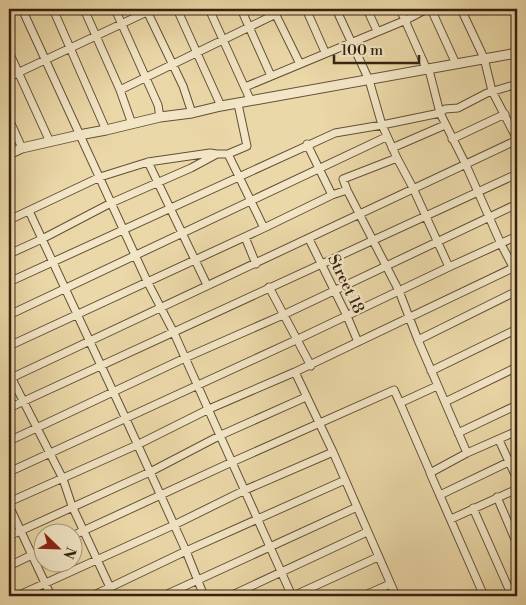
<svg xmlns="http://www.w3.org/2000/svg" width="526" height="605" viewBox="0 0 526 605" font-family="'Libre Bodoni',serif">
  <rect width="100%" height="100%" fill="#ebd8a8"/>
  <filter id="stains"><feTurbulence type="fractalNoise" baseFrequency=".004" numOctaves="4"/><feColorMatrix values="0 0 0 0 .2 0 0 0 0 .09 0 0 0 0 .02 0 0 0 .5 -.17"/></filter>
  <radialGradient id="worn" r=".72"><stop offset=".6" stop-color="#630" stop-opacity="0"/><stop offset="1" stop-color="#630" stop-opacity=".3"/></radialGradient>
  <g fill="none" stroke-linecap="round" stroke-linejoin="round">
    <g stroke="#644f37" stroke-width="9">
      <path id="minor" d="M22,9l125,272 27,52 118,263
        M53,9l53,121
        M84,9l36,81 12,34
        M115,9l43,96 2,12
        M146,9l37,77 9,27
        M177,9l44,97
        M209,9l40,88
        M241,9l30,67
        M273,9l27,55
        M306,9l19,43
        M336,9l33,71 13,45 58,-12 5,-4 13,-1 29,-15 30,-9
        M367,9l10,22
        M400,9l27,61
        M431,9l25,55
        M461,9l23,49 8,33 25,48
        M9,52l41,90
        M429,70l11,43 26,52 35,79 12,23
        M9,77l144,-68
        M245,87l161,-67 21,-11
        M120,90l156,-76
        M9,119l13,29
        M452,139l53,-25
        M307,144l25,51
        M392,148l53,-23
        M228,154l36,74
        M148,162l59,123
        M347,190l52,101 19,49 49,113
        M29,211l96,206 61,134 18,45
        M9,220l91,-43 48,-15 62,-9 7,1
        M245,237l11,27
        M309,239l38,77 11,26
        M9,254l33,-15 69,-36 80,-35 26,-14h11l19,-8 -9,-42
        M9,282l326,-149 47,-8 15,33 16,30 36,79
        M269,287l42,79
        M9,315l377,-178
        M418,340l99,-49
        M9,346l255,-118 68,-33 15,-5 -4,-11 54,-21
        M431,371l86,-42
        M9,373l54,106 9,27 42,90
        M9,379l508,-239
        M445,402l72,-35
        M400,403l30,69
        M9,408l508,-234
        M458,433l59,-28
        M499,440l18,39
        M9,441l176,-83 98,-43 234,-111
        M9,472l287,-132 153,-73 68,-31
        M440,495l77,-37
        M497,497l20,47
        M9,502l128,-57 72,-36 86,-37
        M9,507l2,3 40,86
        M473,508l39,88
        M451,519l66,-30
        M9,536l141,-64 71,-37 85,-38
        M72,536l160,-74 162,-72 6,13 37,-17
        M9,566l33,-16
        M17,596l157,-71 71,-35 88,-38
        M92,596l94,-45 159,-71
        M163,596l194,-89
        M230,596l137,-64
        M293,596l85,-39
        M363,596l27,-12
        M396,596l-63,-144 -38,-80 222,-106
        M484,596l-54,-123 37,-20 50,-22"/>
    </g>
    <g stroke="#644f37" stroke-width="11">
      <path id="tertiary" d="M9,154l13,-6 57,-13 27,-5 54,-13 32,-4 29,-7 296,-53"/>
    </g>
    <use href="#minor" stroke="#f2e6c6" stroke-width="7"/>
    <use href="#tertiary" stroke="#f2e6c6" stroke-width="9"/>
  </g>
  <g text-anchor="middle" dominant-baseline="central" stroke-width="4.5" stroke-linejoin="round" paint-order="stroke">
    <g font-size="16" fill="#372111" stroke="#f2e6c6">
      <text transform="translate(346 284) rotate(64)">Street 18</text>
    </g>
  </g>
  <rect width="526" height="605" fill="none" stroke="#ebd8a8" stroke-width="30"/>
  <rect x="10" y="10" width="506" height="585" fill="none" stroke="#372111" stroke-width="2.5"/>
  <rect x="15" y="15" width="496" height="575" fill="none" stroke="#372111"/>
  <g transform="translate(58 548) rotate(113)"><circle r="24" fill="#f2e6c6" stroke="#a7977e"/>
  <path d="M0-4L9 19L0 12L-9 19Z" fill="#8f2418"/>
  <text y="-8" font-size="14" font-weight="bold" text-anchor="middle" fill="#372111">N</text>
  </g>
  <path d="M334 55v8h85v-8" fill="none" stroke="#372111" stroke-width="2.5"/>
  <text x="341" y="55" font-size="15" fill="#372111" stroke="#f2e6c6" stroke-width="4" paint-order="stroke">100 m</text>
  <rect width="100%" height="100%" filter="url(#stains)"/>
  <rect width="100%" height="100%" fill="url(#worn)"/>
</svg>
